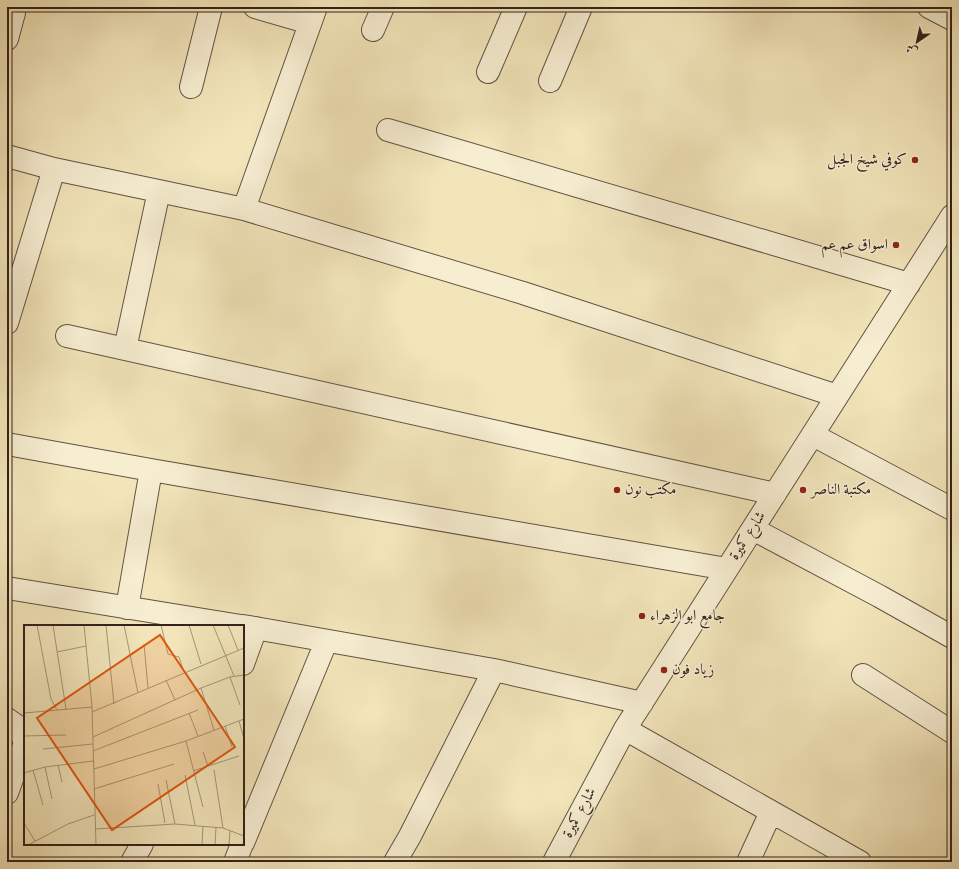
<svg xmlns="http://www.w3.org/2000/svg" width="959" height="869" viewBox="0 0 959 869" font-family="'Sorts Mill Goudy',Amiri,serif">
  <rect width="100%" height="100%" fill="#f2e5ba"/>
  <filter id="stains"><feTurbulence type="fractalNoise" baseFrequency=".005" numOctaves="4"/><feColorMatrix values="0 0 0 0 .2 0 0 0 0 .09 0 0 0 0 .02 0 0 0 .5 -.17"/></filter>
  <radialGradient id="worn" r=".72"><stop offset=".6" stop-color="#630" stop-opacity="0"/><stop offset="1" stop-color="#630" stop-opacity=".3"/></radialGradient>
  <g fill="none" stroke-linecap="round" stroke-linejoin="round">
    <g stroke="#625342" stroke-width="24">
      <path id="minor" d="M255,7l55,16
        M929,7l23,12
        M373,30l10,-23
        M7,39l7,-26
        M488,72l28,-65
        M550,81l31,-74
        M191,87l20,-80
        M388,130l521,154
        M7,156l47,13 190,40 279,84 314,103
        M244,209l72,-202
        M7,323l47,-154
        M67,336l708,158
        M125,349l34,-158
        M813,435l139,74
        M7,444l144,26 576,99
        M753,529l126,67 73,41
        M7,588l234,38
        M127,608l24,-138
        M243,626l251,44 148,33
        M243,664l13,-36
        M863,675l89,57
        M7,719l10,7 8,16
        M625,729l235,133
        M7,793l18,-50
        M243,843l83,-201
        M132,862l10,-18
        M235,862l7,-18
        M395,862l15,-26 84,-166
        M554,862l71,-133 327,-513
        M748,862l23,-50"/>
    </g>
    <use href="#minor" stroke="#f7eed2" stroke-width="22"/>
  </g>
  <g fill="#8f2418" stroke="#f7eed2" stroke-width="1.5">
    <circle cx="915" cy="160" r="4"/>
    <circle cx="896" cy="245" r="4"/>
    <circle cx="617" cy="490" r="4"/>
    <circle cx="803" cy="490" r="4"/>
    <circle cx="642" cy="616" r="4"/>
    <circle cx="664" cy="670" r="4"/>
  </g>
  <g text-anchor="middle" dominant-baseline="central" stroke-width="3" stroke-linejoin="round" paint-order="stroke">
    <g font-size="15" fill="#32221a" stroke="#f7eed2" text-anchor="start">
      <text x="907" y="160" text-anchor="end">كوفي شيخ الجبل</text>
      <text x="888" y="245" text-anchor="end">اسواق عم عم</text>
      <text x="625" y="490">مكتب نون</text>
      <text x="811" y="490">مكتبة الناصر</text>
      <text x="650" y="616">جامع ابو الزهراء</text>
      <text x="672" y="670">زياد فون</text>
    </g>
    <g font-size="15" fill="#32221a" stroke="#f7eed2">
      <text transform="translate(748 536) rotate(-57)">شارع كميرة</text>
      <text transform="translate(580 813) rotate(-62)">شارع كميرة</text>
    </g>
  </g>
  <g transform="translate(24 625)">
    <rect width="220" height="220" fill="#f2e5ba"/>
    <path fill="none" stroke="#a5977a" stroke-width="1" d="M13,0l14,74 6,11M29,0l13,84M60,0l8,82 4,138M82,0l8,79M100,0l14,68M137,0l7,29 11,3 5,15M165,0l12,39M189,0l21,51M204,0l10,25M120,19l4,44M33,27l29,-6M206,52l10,28M142,55l9,20M177,63l13,42M68,87l152,-64M0,88l68,-6M165,88l9,23M215,96l5,18M201,101l7,21M0,111l42,-1M69,112l108,-49 29,-11 14,-2M162,116l17,66M19,124l50,-5M69,126l105,-41M179,127l5,14M34,140l4,17M21,142l7,32M70,144l92,-28 58,-22M9,145l10,35M190,145l9,58M169,146l46,-15M0,148l21,-6 48,-6M161,150l10,50M142,155l9,44M134,159l7,39M70,164l80,-25M0,198l11,18M71,204l80,-5 48,4 21,8M4,220l40,-21 26,-9M178,220l1,-19M191,220l1,-18M205,220l1,-14"/>
    <path fill="#df560d" fill-opacity="0.15" stroke="#df560d" stroke-width="2" d="M136,10l75,112 -123,83 -75,-112z"/>
    <rect width="220" height="220" fill="none" stroke="#32221a" stroke-width="2"/>
  </g>
  <rect width="959" height="869" fill="none" stroke="#f2e5ba" stroke-width="24"/>
  <rect x="8" y="8" width="943" height="853" fill="none" stroke="#32221a" stroke-width="2"/>
  <rect x="12" y="12" width="935" height="845" fill="none" stroke="#32221a"/>
  <g transform="translate(917 42) rotate(214)" stroke="#f7eed2" stroke-width="3" paint-order="stroke">
  <path d="M0-3L7 15L0 10L-7 15Z" fill="#32221a"/>
  <text y="-6" font-size="11" font-weight="bold" text-anchor="middle" fill="#32221a">ش</text>
  </g>
  <rect width="100%" height="100%" filter="url(#stains)"/>
  <rect width="100%" height="100%" fill="url(#worn)"/>
</svg>
